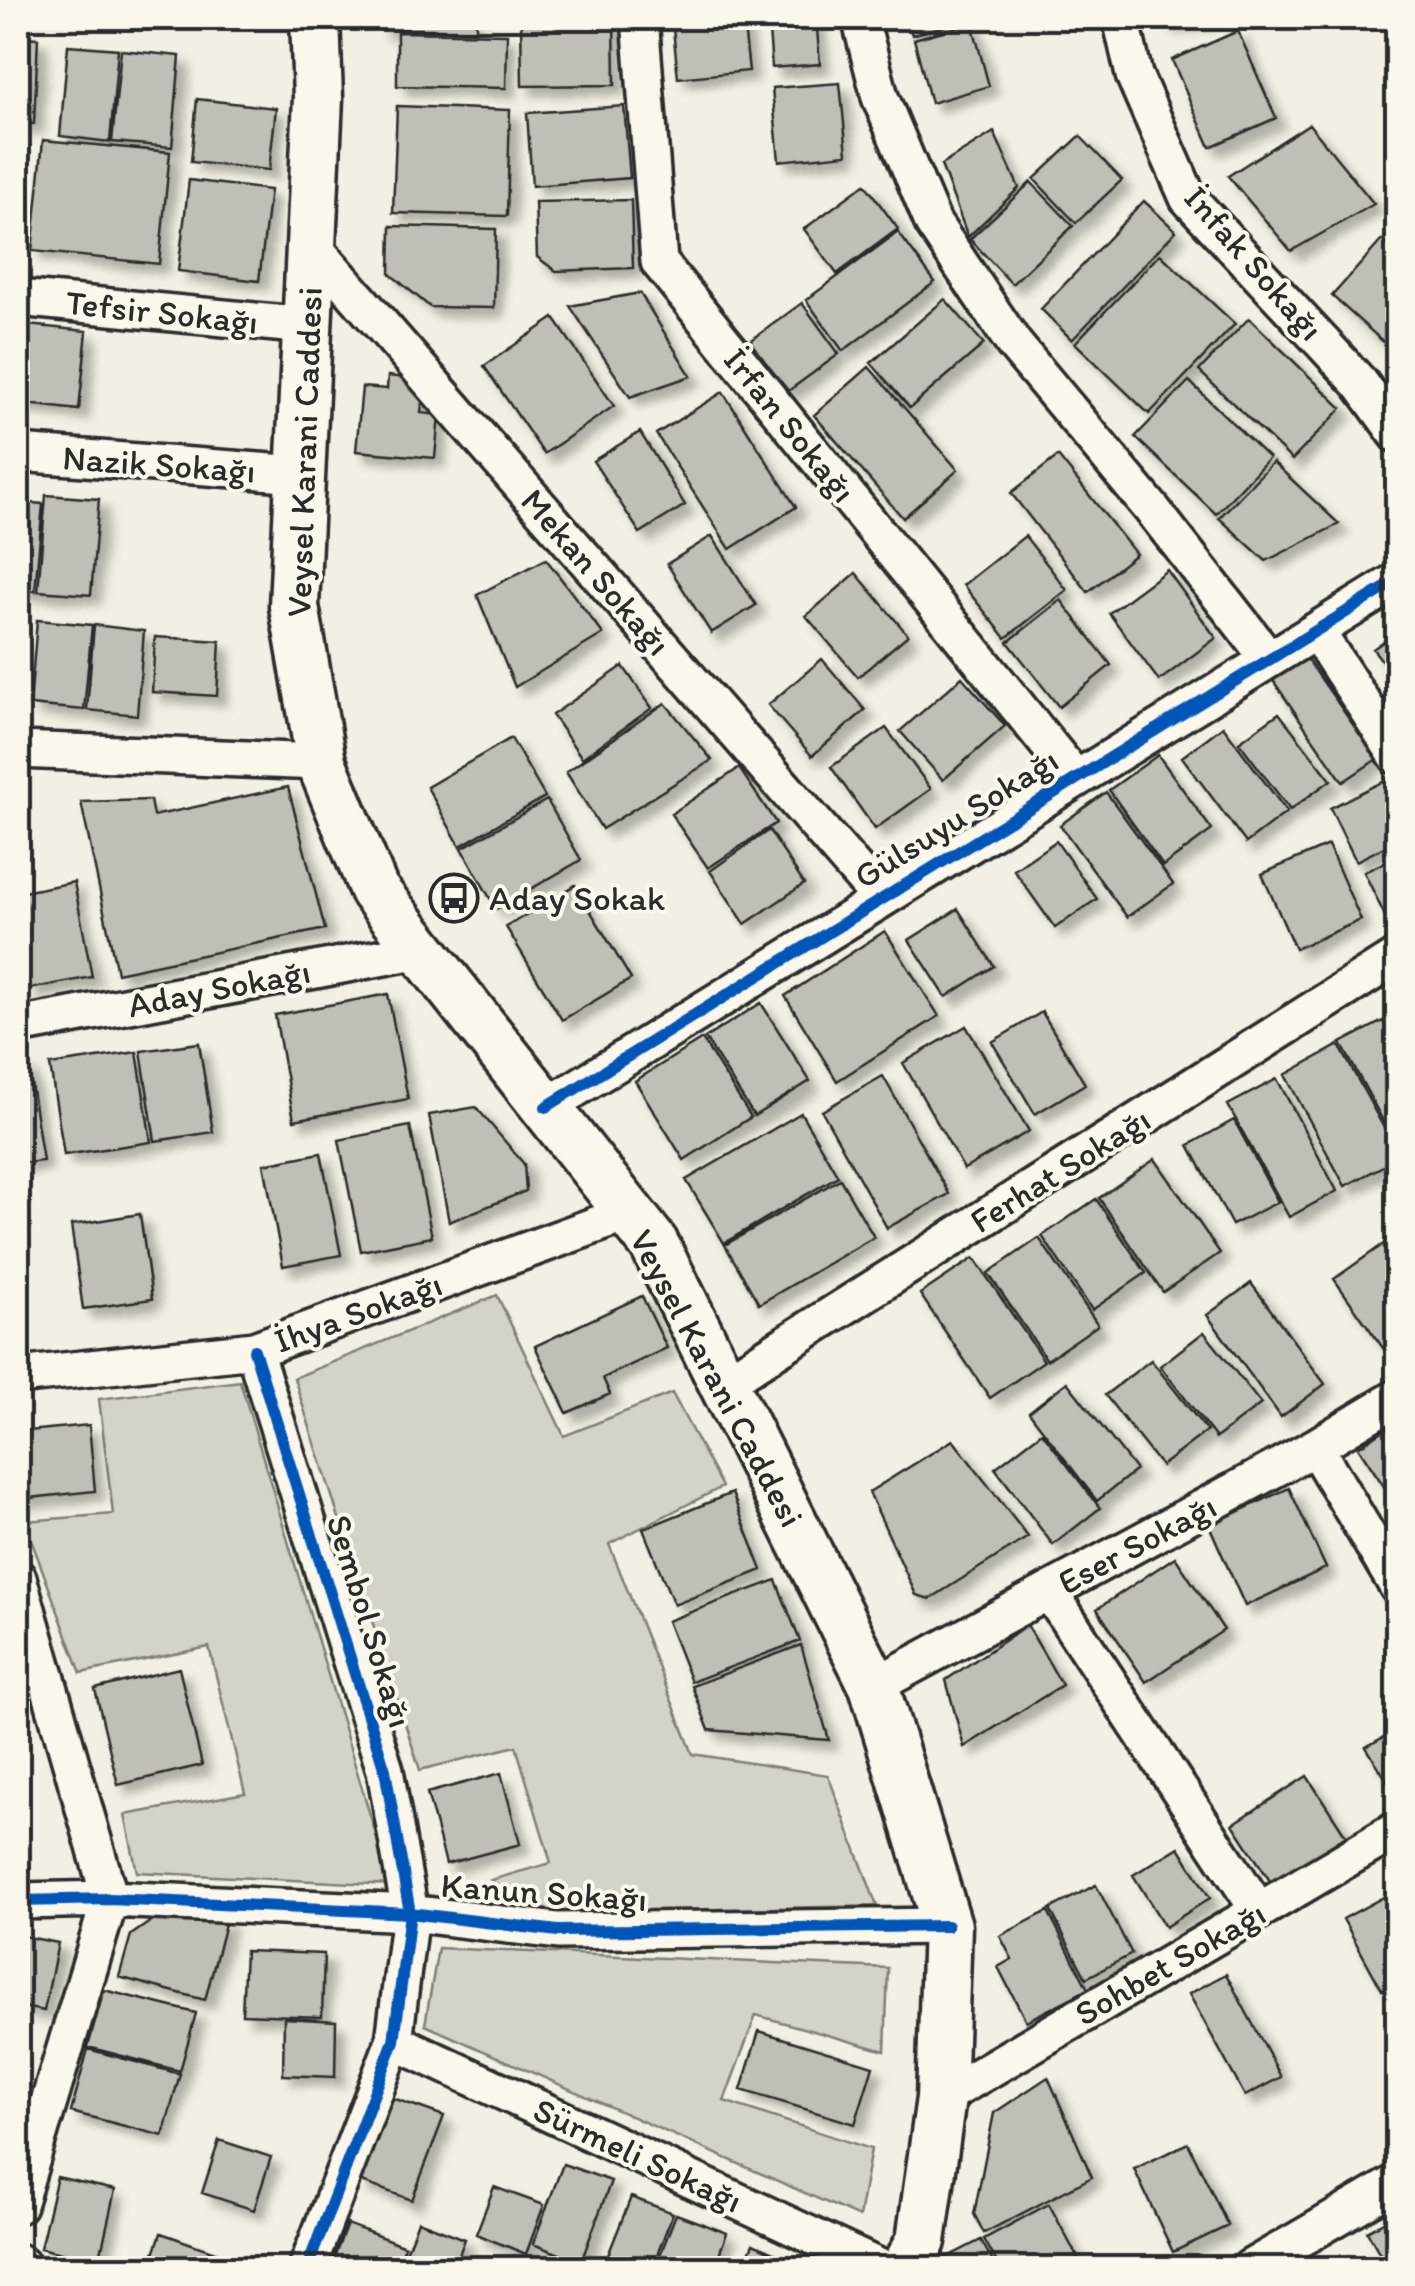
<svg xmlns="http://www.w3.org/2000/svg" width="1415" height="2286" viewBox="0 0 1415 2286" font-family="Itim,sans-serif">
  <defs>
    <filter id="shadow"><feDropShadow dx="9" dy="9" stdDeviation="5" flood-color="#0004"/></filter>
  </defs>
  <rect width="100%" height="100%" fill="#f3efe4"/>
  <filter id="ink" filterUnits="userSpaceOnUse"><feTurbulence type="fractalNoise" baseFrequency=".01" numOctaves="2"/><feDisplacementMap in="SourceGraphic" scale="20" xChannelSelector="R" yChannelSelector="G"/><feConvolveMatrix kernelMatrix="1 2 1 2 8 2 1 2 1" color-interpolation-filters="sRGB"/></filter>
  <g filter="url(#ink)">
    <path fill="#d5d2c9" stroke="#807e7a" stroke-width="2.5" d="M497,1295l67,141 108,-43 50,94 -113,57 84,210 135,21 49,131 -342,7 -44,-33 60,-17 -35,-117 -96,24 -126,-392z
      M240,1381l151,504 -254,-13 -12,-57 120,-22 -36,-146 -128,26 -57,-152 89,-7 -14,-115z
      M438,1948l450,20 -3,83 -129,-36 -32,86 147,48 -12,68 -434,-192z"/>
    <path fill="#c0beb6" stroke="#2b2b2b" stroke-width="2.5" filter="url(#shadow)" d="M380,18h96v12l-96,-1z
      M521,18h93l1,67 -93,1z
      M672,18h71l6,53 -71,7z
      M768,18h48l4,46 -48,4z
      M907,18h64v1l-59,16z
      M1164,18h47l-46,6z
      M972,23l17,63 -58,17 -17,-64z
      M1238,31l38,87 -66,29 -38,-87z
      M397,32l110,2 -1,54 -109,-2z
      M18,37l20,1 -4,86 -16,-1z
      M68,45l50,4 -8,93 -50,-6z
      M121,50l59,6 -8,91 -60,-5z
      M840,83l7,71 -68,7 -7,-73z
      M197,99l79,9 -7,62 -78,-8z
      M397,106l113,4 -3,106 -114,-3z
      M624,106l6,72 -98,8 -5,-73z
      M1309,124l65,80 -83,47 -63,-75z
      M994,132l25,56 -51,49 -27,-72z
      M1080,136l42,44 -46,43 -42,-44z
      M43,140l127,12 -11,112 -127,-13z
      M189,180l81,10 -11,91 -81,-10z
      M1031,182l42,44 -61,58 -42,-45z
      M865,184l33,45 -61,45 -33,-45z
      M631,200l2,68 -77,3 -19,-14 -2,-55z
      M1144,201l32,30 -104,109 -31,-31z
      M391,226l105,3 -2,79 -64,-1 -40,-33z
      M898,232l37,50 -92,69 -37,-51z
      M1382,240l16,14v101l-66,-59z
      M1160,254l75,70 -86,90 -74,-71z
      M640,293l51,83 -61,21 -60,-91z
      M945,299l39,45 -74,64 -39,-45z
      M802,303l37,51 -52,38 -37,-51z
      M554,318l60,88 -70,48 -60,-88z
      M1249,318l93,90 -50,52 -93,-89z
      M18,324l69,7 -8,79 -61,-7z
      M869,367l89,103 -55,48 -89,-103z
      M388,376l36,4 -3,33 18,2 -4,43 -79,-7 6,-64 25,2z
      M1189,381l80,77 -53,56 -81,-77z
      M723,392l73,115 -66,42 -74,-115z
      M640,432l45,73 -45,28 -47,-72z
      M1058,456l78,98 -48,38 -77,-99z
      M1273,462l66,62 -73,37 -47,-43z
      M46,495l53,4 -8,96 -53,-4z
      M18,502l25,2 -8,87 -17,-2z
      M712,536l44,69 -45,28 -44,-69z
      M1025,536l42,54 -61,48 -43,-53z
      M546,559l57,75 -88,53 -38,-92z
      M1167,570l49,68 -57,43 -50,-68z
      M856,573l52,62 -50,42 -52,-61z
      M1061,600l50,65 -52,42 -51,-65z
      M37,620l55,5 -8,85 -54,-5z
      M94,625l50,6 -7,84 -50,-5z
      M1398,631v50l-25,-32z
      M155,637l65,4 -3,55 -65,-4z
      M1305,656l72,103 -34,23 -71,-103z
      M822,659l43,51 -53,46 -44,-51z
      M623,666l29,42 -70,50 -30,-43z
      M962,677l43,49 -62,54 -43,-49z
      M665,703l47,57 -110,69 -36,-57z
      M1279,713l52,67 -41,30 -51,-68z
      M1223,726l64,86 -41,31 -64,-86z
      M886,728l45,61 -56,40 -44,-62z
      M511,738l34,59 -85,49 -33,-59z
      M1158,755l54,75 -49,36 -54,-76z
      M739,768l37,55 -68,45 -37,-54z
      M1398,774v66l-42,21 -26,-53z
      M288,787l37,142 -208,44 -36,-171 69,-2 3,16z
      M1106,792l67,92 -46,33 -67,-92z
      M547,800l34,60 -85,49 -34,-61z
      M769,830l35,54 -59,40 -35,-53z
      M1056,841l41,58 -42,29 -41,-58z
      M1328,845l33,75 -66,29 -33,-75z
      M1398,856v59l-11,5 -23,-48z
      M74,882l18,95 -63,12 -11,-63v-33z
      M575,885l56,94 -69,41 -56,-93z
      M958,909l36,57 -48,31 -37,-57z
      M885,931l54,85 -102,65 -52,-85z
      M388,994l20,105 -114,21 -19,-105z
      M761,1003l49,78 -56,35 -49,-78z
      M1042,1012l43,72 -50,30 -43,-72z
      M1383,1021l15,27v77l-10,5 -47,-87z
      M966,1026l63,105 -65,38 -61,-106z
      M702,1039l49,78 -67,43 -49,-79z
      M199,1043l14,89 -58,9 -14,-90z
      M1339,1045l59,109v4l-53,28 -60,-111z
      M137,1052l14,90 -87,13 -14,-90z
      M28,1064l15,97 -25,3v-98z
      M883,1076l66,118 -62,34 -65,-117z
      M1277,1079l60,112 -48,26 -61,-112z
      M476,1107l48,57 2,27 -77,31 -20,-107z
      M801,1113l37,63 -114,67 -38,-63z
      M1234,1120l44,82 -46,23 -43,-80z
      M410,1126l22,111 -71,14 -22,-111z
      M321,1153l20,102 -58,11 -19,-102z
      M1155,1159l65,94 -57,39 -64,-94z
      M840,1179l34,58 -115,67 -34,-59z
      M1096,1199l50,74 -54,37 -50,-74z
      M140,1214l12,85 -69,10 -12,-84z
      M1039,1238l59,87 -51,35 -59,-87z
      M1385,1243l13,19v87l-10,6 -54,-76z
      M974,1258l70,103 -54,37 -70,-104z
      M1251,1283l74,101 -44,33 -74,-102z
      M642,1296l25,52 -64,30 7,16 -43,19 -32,-67z
      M1204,1332l57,72 -45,34 -56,-72z
      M1151,1360l56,71 -46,35 -56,-71z
      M1067,1382l69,88 -39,31 -68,-89z
      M1398,1421v85h-1l-39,-59z
      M89,1425l6,66 -75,8 -2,-67z
      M1042,1432l58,76 -47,37 -58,-77z
      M953,1440l75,97 -98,62 -14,-4 -47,-103z
      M1289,1488l37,80 -81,38 -36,-81z
      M732,1493l30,77 -88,35 -31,-76z
      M1175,1557l49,73 -78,52 -49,-73z
      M776,1580l24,61 -109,41 -24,-61z
      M1027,1625l35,60 -98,62 -18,-67z
      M801,1645l28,95 -120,-10 -17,-44z
      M179,1668l23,97 -84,20 -23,-96z
      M1398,1729v69l-32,-51z
      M501,1773l19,71 -74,20 -19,-71z
      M1307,1776l39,60 -74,48 -39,-60z
      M1179,1847l31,51 -45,29 -32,-52z
      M1096,1885l36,69 -46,24 -36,-69z
      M1391,1893l7,11v78l-16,8 -39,-71z
      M1048,1911l40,78 -62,32 -28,-54 14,-8 -12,-23z
      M154,1919l72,1 -21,80 -86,-23 12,-42z
      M18,1935l40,8 -14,68 -26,-5z
      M245,1951l79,3 -2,63 -80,-3z
      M1226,1974l55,103 -36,19 -56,-102z
      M104,1990l92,23 -16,58 -92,-24z
      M284,2018l52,3 -1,56 -52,-2z
      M759,2031l114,35 -18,58 -114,-34z
      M88,2049l92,25 -17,62 -92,-24z
      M1048,2077l44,100 -108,56 -10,-19 20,-101z
      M390,2097l54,19 -32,84 -53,-19z
      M219,2140l52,17 -17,53 -52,-17z
      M1188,2143l40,83 -55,26 -39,-83z
      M563,2164l48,17 -30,81 -48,-18z
      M57,2177l58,13 -16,72 -59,-14z
      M494,2187l50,18 -18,49 -50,-20z
      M631,2197l42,16 -21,55h-49z
      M1049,2204l34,64h-83l-16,-29z
      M676,2214l51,19 -13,35h-59z
      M1398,2214v54h-10l-21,-37z
      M418,2221l47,18 -11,29h-54z
      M347,2224l58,22 -8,22h-67z
      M161,2233l99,35h-98l2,-4 -12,-5z
      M981,2240l15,28h-70z
      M753,2244l53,24h-63z
      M476,2256l33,12h-38z
      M1349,2256l8,12h-28z"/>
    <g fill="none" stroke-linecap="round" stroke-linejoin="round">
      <g stroke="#2b2b2b" stroke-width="42">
        <path id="street" d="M640,18l19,244 417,517
          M860,18l20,79 53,126 81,121 141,169 114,146
          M1121,18l13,57 54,123 172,185 38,52
          M311,244l570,655
          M18,298l289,28
          M18,453l282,21
          M1316,631l82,126
          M18,750l303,12
          M18,1026l403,-76
          M546,1107l852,-527
          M254,1350l131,420 25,143 -16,128 -87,227
          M18,1376l236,-26 375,-137
          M724,1383l674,-427
          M1315,1447l83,140
          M18,1578l92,321 -92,306
          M1049,1591l210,320
          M874,1686l441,-239 83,-50
          M18,1901l92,-2 300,14 148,18 389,-5
          M394,2041l487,227
          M941,2098l457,-269
          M18,2262l7,6
          M1250,2268l148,-86"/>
      </g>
      <g stroke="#2b2b2b" stroke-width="55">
        <path id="secondary" d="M315,18l3,80 -24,508 27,156 53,128 280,354 220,442 73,240 -6,172 -20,143 -15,27"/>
      </g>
      <use href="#street" stroke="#fbf7ec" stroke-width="35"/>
      <use href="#secondary" stroke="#fbf7ec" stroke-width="48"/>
      <g stroke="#fbf7ec" stroke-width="19">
        <path id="cycleway" d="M546,1107l852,-527
          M254,1350l131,420 25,143 -16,128 -87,227
          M18,1901l92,-2 300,14 148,18 389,-5"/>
      </g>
      <use href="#cycleway" stroke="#0057b8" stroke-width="12"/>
    </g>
  </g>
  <defs>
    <g id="bus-ring" transform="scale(2.5)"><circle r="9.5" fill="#fbf7ec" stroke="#2b2b2b" stroke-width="1.5"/><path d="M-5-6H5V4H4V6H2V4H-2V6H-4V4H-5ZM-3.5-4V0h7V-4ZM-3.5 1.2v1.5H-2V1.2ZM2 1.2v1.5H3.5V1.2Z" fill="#2b2b2b"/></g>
  </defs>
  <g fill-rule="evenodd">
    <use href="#bus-ring" x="454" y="898"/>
  </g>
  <g text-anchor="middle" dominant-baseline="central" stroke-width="8" stroke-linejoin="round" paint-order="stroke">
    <g font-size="35" fill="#2b2b2b" stroke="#fbf7ec">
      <text transform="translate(1254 263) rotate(49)">İnfak Sokağı</text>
      <text transform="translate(162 312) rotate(6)">Tefsir Sokağı</text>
      <text transform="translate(790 425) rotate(51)">İrfan Sokağı</text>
      <text transform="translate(304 452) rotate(-88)">Veysel Karani Caddesi</text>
      <text transform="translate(159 464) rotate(4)">Nazik Sokağı</text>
      <text transform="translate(596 572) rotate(49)">Mekan Sokağı</text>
      <text transform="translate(956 818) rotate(-32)">Gülsuyu Sokağı</text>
      <text transform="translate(219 988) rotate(-11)">Aday Sokağı</text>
      <text transform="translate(1060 1170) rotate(-32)">Ferhat Sokağı</text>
      <text transform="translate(358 1312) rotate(-20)">İhya Sokağı</text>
      <text transform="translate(717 1378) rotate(62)">Veysel Karani Caddesi</text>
      <text transform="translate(1137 1544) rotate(-28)">Eser Sokağı</text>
      <text transform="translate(370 1621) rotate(73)">Sembol Sokağı</text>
      <text transform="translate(544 1892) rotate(4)">Kanun Sokağı</text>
      <text transform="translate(1170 1963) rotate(-30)">Sohbet Sokağı</text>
      <text transform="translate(638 2155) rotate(25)">Sürmeli Sokağı</text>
    </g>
    <g font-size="35" fill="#2b2b2b" stroke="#fbf7ec" text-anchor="start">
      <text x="489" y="898">Aday Sokak</text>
    </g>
  </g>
  <rect width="1415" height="2286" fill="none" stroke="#fbf7ec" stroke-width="60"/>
  <rect x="30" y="30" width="1355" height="2226" fill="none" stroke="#2b2b2b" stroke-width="4" filter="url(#ink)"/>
</svg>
